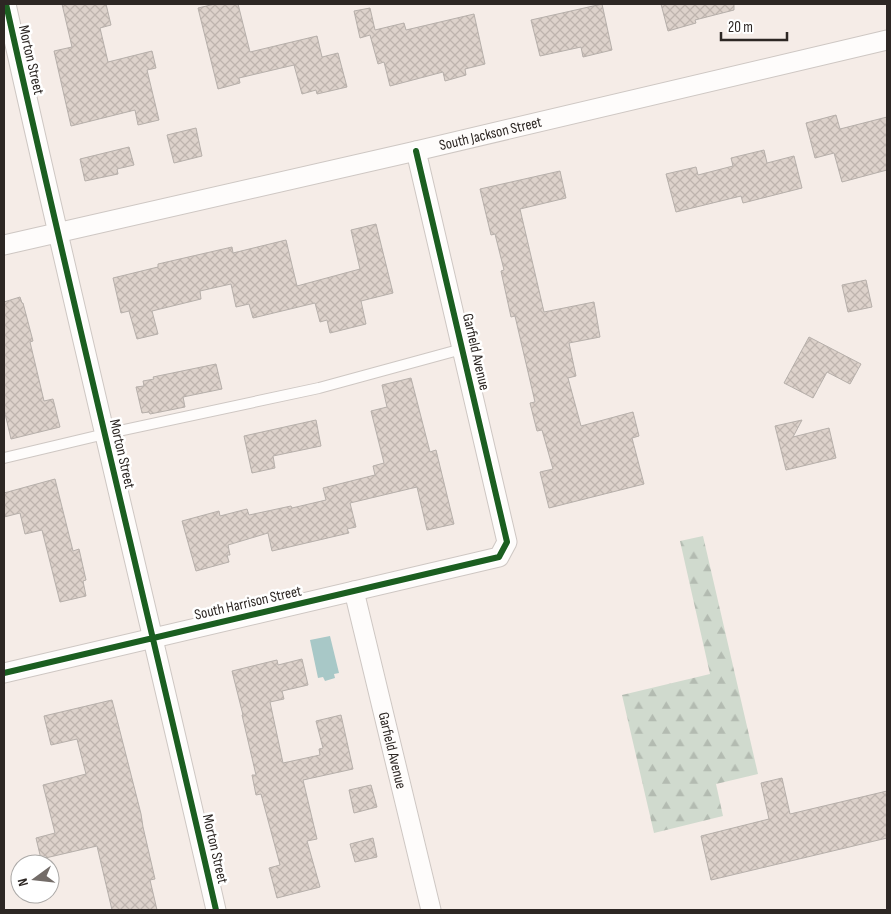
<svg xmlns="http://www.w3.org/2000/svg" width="891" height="914" viewBox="0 0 891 914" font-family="'Sofia Sans Condensed',sans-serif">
  <defs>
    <pattern id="forest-firs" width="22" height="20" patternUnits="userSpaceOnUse" patternTransform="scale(1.25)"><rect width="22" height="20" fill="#d0dace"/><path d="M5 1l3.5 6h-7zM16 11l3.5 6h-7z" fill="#b3bbb1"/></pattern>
    <pattern id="building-cross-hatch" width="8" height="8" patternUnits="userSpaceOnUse" patternTransform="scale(1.25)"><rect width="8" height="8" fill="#ddd2cb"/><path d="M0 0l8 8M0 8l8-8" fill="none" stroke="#beb4ae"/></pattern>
  </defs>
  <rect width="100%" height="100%" fill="#f5ece7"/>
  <path fill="url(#forest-firs)" d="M703,536l55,238 -42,10 7,32 -69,17 -32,-138 88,-21 -30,-133z"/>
  <path fill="#a8c8c7" d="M330,636l9,37 -5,1 1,4 -10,3 -2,-4 -5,1 -8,-38z"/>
  <path fill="url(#building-cross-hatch)" stroke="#b6afaa" d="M62,4h44l5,21 -11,3 8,34 44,-11 4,17 -9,2 12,50 -21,5 -3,-15 -64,16 -17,-75 18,-4z
    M215,4h23l12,48 67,-16 5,21 16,-4 9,34 -30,7 -1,-4 -14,4 -8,-29 -55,13 1,5 -22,6 -20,-81z
    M602,4l10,46 -29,7 -2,-10 -41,9 -9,-36z
    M661,4h73v6l-39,10 1,3 -28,8z
    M370,8l5,22 29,-7 2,7 68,-16 11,50 -20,5 1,6 -21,6 -2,-9 -53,14 -6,-24 -6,2 -8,-29 -10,3 -6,-27z
    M836,115l4,14 47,-12v53l-45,12 -8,-29 -19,5 -9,-35z
    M196,128l6,28 -28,7 -7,-28z
    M129,147l5,18 -17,4 1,5 -33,7 -5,-22z
    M764,150l3,13 27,-7 8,32 -59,15 -2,-7 -65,16 -10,-38 30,-7 2,8 35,-9 -2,-8z
    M560,171l6,27 -46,11 24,103 50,-10 6,35 -31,6 7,33 -8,2 13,48 52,-14 6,24 -7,2 12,46 -95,24 -9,-36 13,-3 -11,-39 -5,1 -7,-28 5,-1 -20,-86 -4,1 -10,-46 3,-1 -9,-36 -4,1 -11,-46z
    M376,224l17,69 -32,8 5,23 -36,9 -3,-13 -7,2 -5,-19 -62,15 -4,-14 -13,3 -5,-23 -31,7 1,8 -49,12 6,23 -21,5 -8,-28 -8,2 -8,-35 45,-11v-3l74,-17 1,6 53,-13 11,46 63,-17 -9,-39z
    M866,280l6,27 -24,5 -6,-27z
    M20,297l2,6h1l10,38 -3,1 14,59 9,-2 7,28 -49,12 -7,-30v-107z
    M809,337l52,27 -11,20 -23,-12 -14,26 -29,-15z
    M216,364l6,25 -39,8 2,10 -35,7 -1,-2 -7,1 -6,-26 8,-1 -1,-5 11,-2 -1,-2z
    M411,378l19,74 6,-2 18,74 -27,6 -10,-43 -67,16 6,24 -9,2 2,4 -77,18 -4,-18 -40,12 2,10h-3l2,7 -33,9 -14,-50 37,-10 1,5 27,-7 2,6 42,-9 1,2 34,-8 -3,-12 52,-13 -2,-9 11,-3 -13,-52 16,-4 -5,-22z
    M316,420l5,26 -48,10 2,12 -23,5 -8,-37z
    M802,420l-9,17 36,-9 7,30 -50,12 -11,-44z
    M55,479l18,72 6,-2 7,31 -3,1 3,15 -26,6 -18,-72 -17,4 -5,-21 -16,4v-24z
    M302,659l6,26 -26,6 2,8 -14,3 13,61 37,-8 -1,-6 4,-1 -7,-27 25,-6 12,54 -50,11 14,59 -10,2 13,46 -43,11 -8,-30 11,-3 -19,-71 -5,1 -4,-20h4l-14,-60h1l-11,-44 45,-11 1,5z
    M112,700l29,114 2,13 12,52 -5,1 7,30h-45l-15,-64 -56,13 -5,-21 19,-5 -12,-48 43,-11 -9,-35 -26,6 -7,-29z
    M782,778l8,36 97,-23v47l-176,42 -10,-44 68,-17 -8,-36z
    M371,785l6,22 -23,6 -5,-23z
    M373,838l4,19 -22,5 -5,-18z"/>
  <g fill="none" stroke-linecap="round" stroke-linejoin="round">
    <g stroke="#cec7c3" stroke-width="12">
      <path id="service" d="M4,458l101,-24 214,-46 143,-39"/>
    </g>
    <g stroke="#cec7c3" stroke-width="21">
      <g id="minor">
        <path d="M6,4c67,303 141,604 210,906"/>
        <path id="s1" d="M4,245l412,-94 471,-111"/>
        <path id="s2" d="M354,591l77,319"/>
        <path d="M4,673l495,-116 8,-15 -91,-391"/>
      </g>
    </g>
    <use href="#service" stroke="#fefcfb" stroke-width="10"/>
    <use href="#minor" stroke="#fefcfb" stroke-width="19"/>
    <g stroke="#fff" stroke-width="9">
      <path id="cycleway" d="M6,4c67,303 141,604 210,906
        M4,673l495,-116 8,-15 -91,-391"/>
    </g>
    <use href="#cycleway" stroke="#1b5e20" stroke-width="6"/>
  </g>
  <g text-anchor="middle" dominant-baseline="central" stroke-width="5" stroke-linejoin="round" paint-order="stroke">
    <g font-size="15" fill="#2d2724" stroke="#fff">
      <text transform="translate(31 60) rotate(77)">Morton Street</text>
      <text stroke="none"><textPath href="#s1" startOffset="499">South Jackson Street</textPath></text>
      <text transform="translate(476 352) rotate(77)">Garfield Avenue</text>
      <text transform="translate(122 454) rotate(77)">Morton Street</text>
      <text transform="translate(248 603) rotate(-13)">South Harrison Street</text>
      <text stroke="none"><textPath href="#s2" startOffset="164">Garfield Avenue</textPath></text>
      <text transform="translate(215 849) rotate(77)">Morton Street</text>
    </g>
  </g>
  <rect width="891" height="914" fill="none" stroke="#2d2724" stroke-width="10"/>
  <g transform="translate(35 879) rotate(255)"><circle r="24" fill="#ffffff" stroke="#aba9a7"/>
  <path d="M0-4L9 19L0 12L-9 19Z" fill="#736c68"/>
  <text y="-8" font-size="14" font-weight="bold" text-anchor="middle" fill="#2d2724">N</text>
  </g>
  <path d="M721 32v8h66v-8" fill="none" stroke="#2d2724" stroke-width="2.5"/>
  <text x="728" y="32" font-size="15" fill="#2d2724" stroke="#ffffff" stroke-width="4" paint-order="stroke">20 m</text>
</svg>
